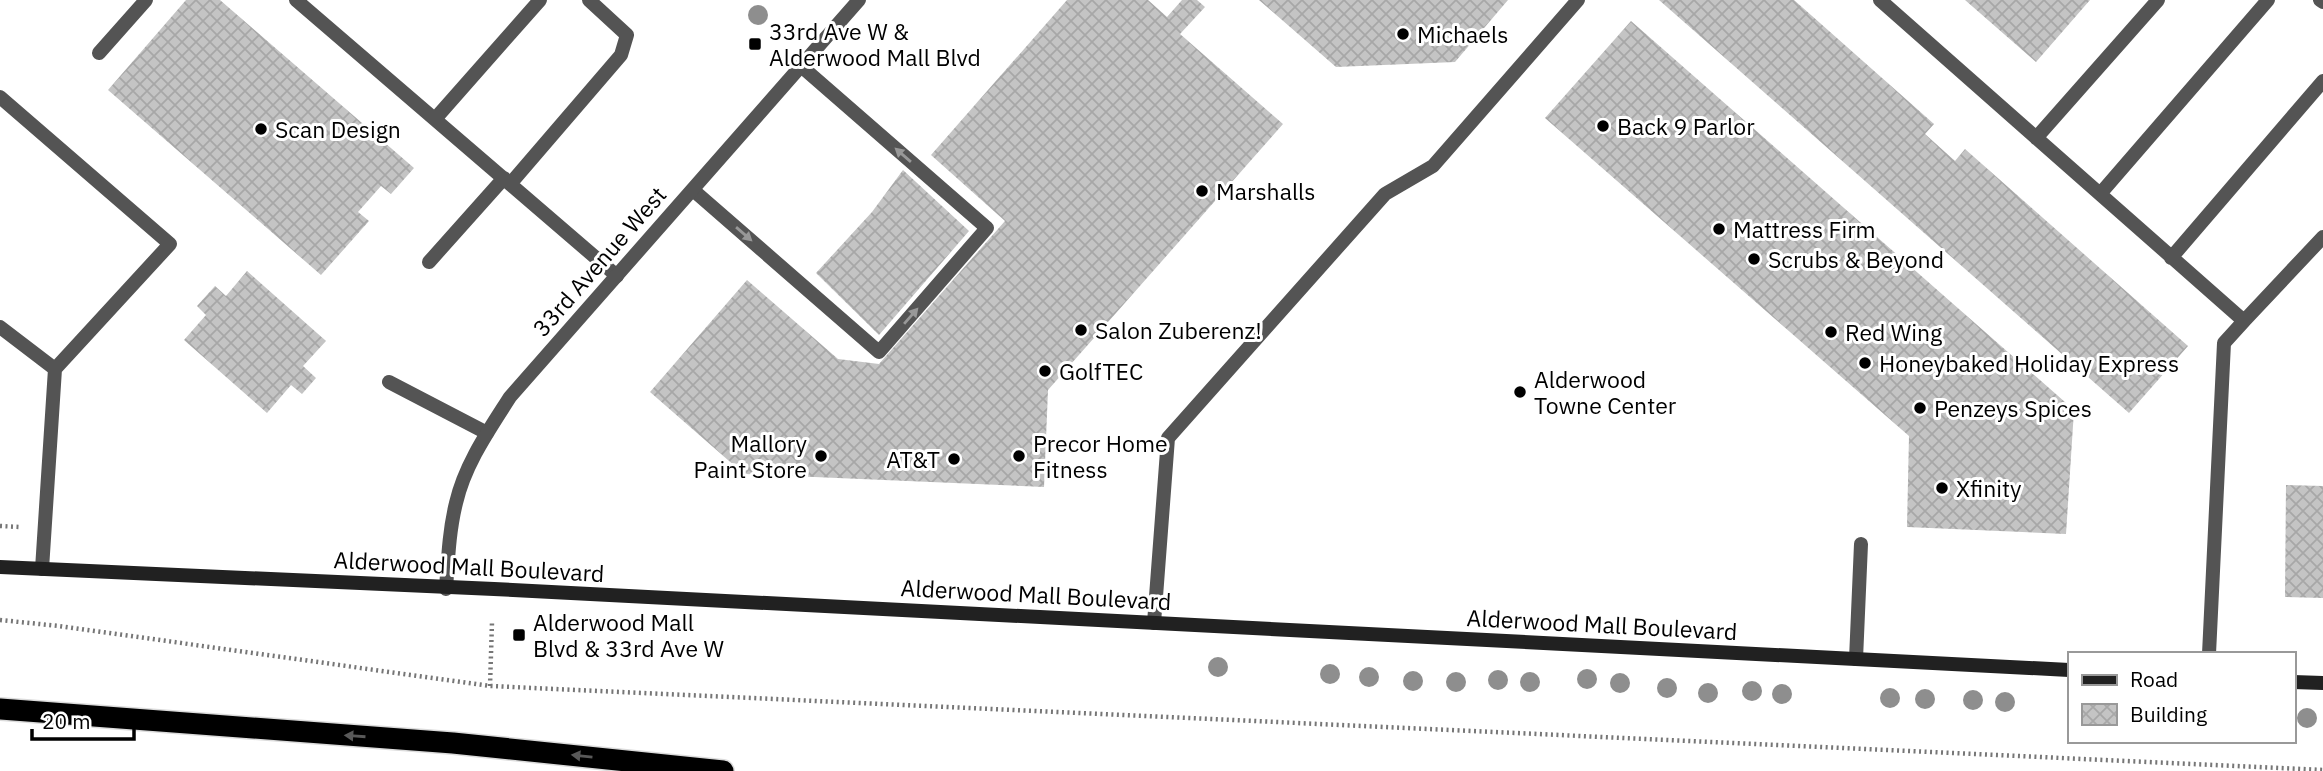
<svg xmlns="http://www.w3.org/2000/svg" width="2323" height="771" viewBox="0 0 2323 771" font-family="'IBM Plex Sans',sans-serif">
  <defs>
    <pattern id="building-cross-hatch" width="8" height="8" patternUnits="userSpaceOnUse" patternTransform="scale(1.75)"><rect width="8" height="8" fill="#c4c4c4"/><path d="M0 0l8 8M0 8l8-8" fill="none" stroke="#a7a7a7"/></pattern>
  </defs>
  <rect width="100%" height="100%" fill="#fff"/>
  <path fill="url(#building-cross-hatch)" d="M186,0h34l194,168 -23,26 -10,-8 -23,26 11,9 -48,54 -213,-185z
    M1067,0h81l19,17 15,-17h15l8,7 -25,27 103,90 -235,266 -4,97 -300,-13 -94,-82 97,-112 91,79 41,5 126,-143 -74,-66z
    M1259,0h249l-53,62 -119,5z
    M1659,0h135l140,124 -9,10 30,27 10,-12 223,197 -59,67z
    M1965,0h125l-54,62z
    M1631,21l443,389 -8,124 -159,-7 2,-91 -364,-318z
    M903,170l66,61 -90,104 -63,-62 56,-61z
    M247,271l79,70 -23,25 13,12 -14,16 -11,-9 -24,28 -83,-73 22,-25 -9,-9 18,-20 11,10z
    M2286,485l37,1v112l-38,-1z"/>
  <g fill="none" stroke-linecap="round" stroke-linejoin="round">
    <g stroke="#dbdbdb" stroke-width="24">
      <path id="motorway" d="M0,709l453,34 270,28"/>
    </g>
    <path stroke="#767676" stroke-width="4.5" stroke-dasharray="2 3.5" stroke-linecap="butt" d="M0,526l20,1
      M0,620l59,6 431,60 1833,84
      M490,686l2,-64"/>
    <path stroke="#545454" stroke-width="14" d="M296,0l321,276
      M1880,0l364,321 -20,22 -15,311
      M2320,0l3,2
      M99,53l47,-53
      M0,97l170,147 -115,125 -13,200
      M435,119l105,-119
      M2036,138l122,-138
      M511,183l110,-128 6,-20 -38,-35
      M693,190l186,162 108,-124 -186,-162
      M2100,194l168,-194
      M2171,258l152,-177
      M429,262l75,-84
      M2244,321l79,-84
      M0,327l55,42
      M389,382l98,51
      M1154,623l14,-185 217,-244 48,-28 145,-166
      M1856,659l5,-115"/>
    <path stroke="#545454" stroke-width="14" d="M446,589c2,-29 3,-58 10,-86 9,-39 33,-73 54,-106l349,-397"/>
    <path stroke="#212121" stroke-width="14" d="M0,567l494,22 1575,81
      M2293,682l30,1"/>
    <use href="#motorway" stroke="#000" stroke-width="21"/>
  </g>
  <g fill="#8e8e8e">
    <circle cx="758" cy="15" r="10"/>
    <circle cx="1218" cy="667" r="10"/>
    <circle cx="1330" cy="674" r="10"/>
    <circle cx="1369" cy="677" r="10"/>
    <circle cx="1587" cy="679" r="10"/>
    <circle cx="1498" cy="680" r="10"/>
    <circle cx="1413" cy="681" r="10"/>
    <circle cx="1456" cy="682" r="10"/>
    <circle cx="1530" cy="682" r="10"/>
    <circle cx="1620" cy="683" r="10"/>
    <circle cx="1667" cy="688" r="10"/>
    <circle cx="1752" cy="691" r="10"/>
    <circle cx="1708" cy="693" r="10"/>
    <circle cx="1782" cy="694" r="10"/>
    <circle cx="1890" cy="698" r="10"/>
    <circle cx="1925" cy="699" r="10"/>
    <circle cx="1973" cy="700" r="10"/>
    <circle cx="2005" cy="702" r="10"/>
    <circle cx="2307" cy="718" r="10"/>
  </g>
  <defs><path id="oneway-solid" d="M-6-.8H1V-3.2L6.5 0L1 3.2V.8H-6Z" transform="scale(1.75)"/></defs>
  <g fill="#989898">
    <use href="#oneway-solid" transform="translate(903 155) rotate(-139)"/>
    <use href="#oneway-solid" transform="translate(744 234) rotate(41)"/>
    <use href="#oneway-solid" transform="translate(911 316) rotate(-49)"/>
  </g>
  <g fill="#595959">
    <use href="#oneway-solid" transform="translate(355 736) rotate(-176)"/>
    <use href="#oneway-solid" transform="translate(582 756) rotate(-174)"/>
  </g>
  <g fill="#000" stroke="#fff" stroke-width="2.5">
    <circle cx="1403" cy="34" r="7"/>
    <rect x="748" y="37" width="14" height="14" rx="3.5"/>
    <circle cx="1603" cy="126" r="7"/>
    <circle cx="261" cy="129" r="7"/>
    <circle cx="1202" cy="191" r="7"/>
    <circle cx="1719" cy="229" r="7"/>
    <circle cx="1754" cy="259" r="7"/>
    <circle cx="1081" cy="330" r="7"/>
    <circle cx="1831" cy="332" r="7"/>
    <circle cx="1865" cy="363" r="7"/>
    <circle cx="1045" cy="371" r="7"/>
    <circle cx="1520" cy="392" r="7"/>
    <circle cx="1920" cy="408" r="7"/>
    <circle cx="821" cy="456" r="7"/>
    <circle cx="1019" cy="456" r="7"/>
    <circle cx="954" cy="459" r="7"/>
    <circle cx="1942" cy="488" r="7"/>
    <rect x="512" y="628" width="14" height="14" rx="3.5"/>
  </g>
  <g text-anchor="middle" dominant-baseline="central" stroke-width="6" stroke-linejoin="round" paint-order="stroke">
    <g font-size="23" fill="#000" stroke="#fff" text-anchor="start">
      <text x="769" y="31">33rd Ave W &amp;<tspan x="769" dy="26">Alderwood Mall Blvd</tspan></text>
      <text x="1417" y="34">Michaels</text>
      <text x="1617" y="126">Back 9 Parlor</text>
      <text x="275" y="129">Scan Design</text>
      <text x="1216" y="191">Marshalls</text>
      <text x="1733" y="229">Mattress Firm</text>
      <text x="1768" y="259">Scrubs &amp; Beyond</text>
      <text x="1095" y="330">Salon Zuberenz!</text>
      <text x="1845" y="332">Red Wing</text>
      <text x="1879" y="363">Honeybaked Holiday Express</text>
      <text x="1059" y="371">GolfTEC</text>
      <text x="1534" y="379">Alderwood<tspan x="1534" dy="26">Towne Center</tspan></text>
      <text x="1934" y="408">Penzeys Spices</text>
      <text x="807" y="443" text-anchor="end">Mallory<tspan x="807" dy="26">Paint Store</tspan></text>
      <text x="1033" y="443">Precor Home<tspan x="1033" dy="26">Fitness</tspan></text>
      <text x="940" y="459" text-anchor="end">AT&amp;T</text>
      <text x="1956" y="488">Xfinity</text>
      <text x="533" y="622">Alderwood Mall<tspan x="533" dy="26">Blvd &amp; 33rd Ave W</tspan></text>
    </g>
    <g font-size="23" fill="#000" stroke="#fff">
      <text transform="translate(599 261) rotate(-49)">33rd Avenue West</text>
      <text transform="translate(469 566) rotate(3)">Alderwood Mall Boulevard</text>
      <text transform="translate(1036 594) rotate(3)">Alderwood Mall Boulevard</text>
      <text transform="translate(1602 624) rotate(3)">Alderwood Mall Boulevard</text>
    </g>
  </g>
  <rect x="2068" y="652" width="228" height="91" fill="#ffffff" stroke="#999999" stroke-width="2"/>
  <rect x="2082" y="675" width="35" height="10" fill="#212121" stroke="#999999" stroke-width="2"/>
  <text x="2130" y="687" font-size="21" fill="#000000">Road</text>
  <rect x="2082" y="704" width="35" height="21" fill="url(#building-cross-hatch)" stroke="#999999" stroke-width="2"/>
  <text x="2130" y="722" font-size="21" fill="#000000">Building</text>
  <path d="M32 729v10h102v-10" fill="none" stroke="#000000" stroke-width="3.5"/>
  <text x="42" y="729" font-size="21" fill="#000000" stroke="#ffffff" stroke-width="5" paint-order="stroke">20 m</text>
</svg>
